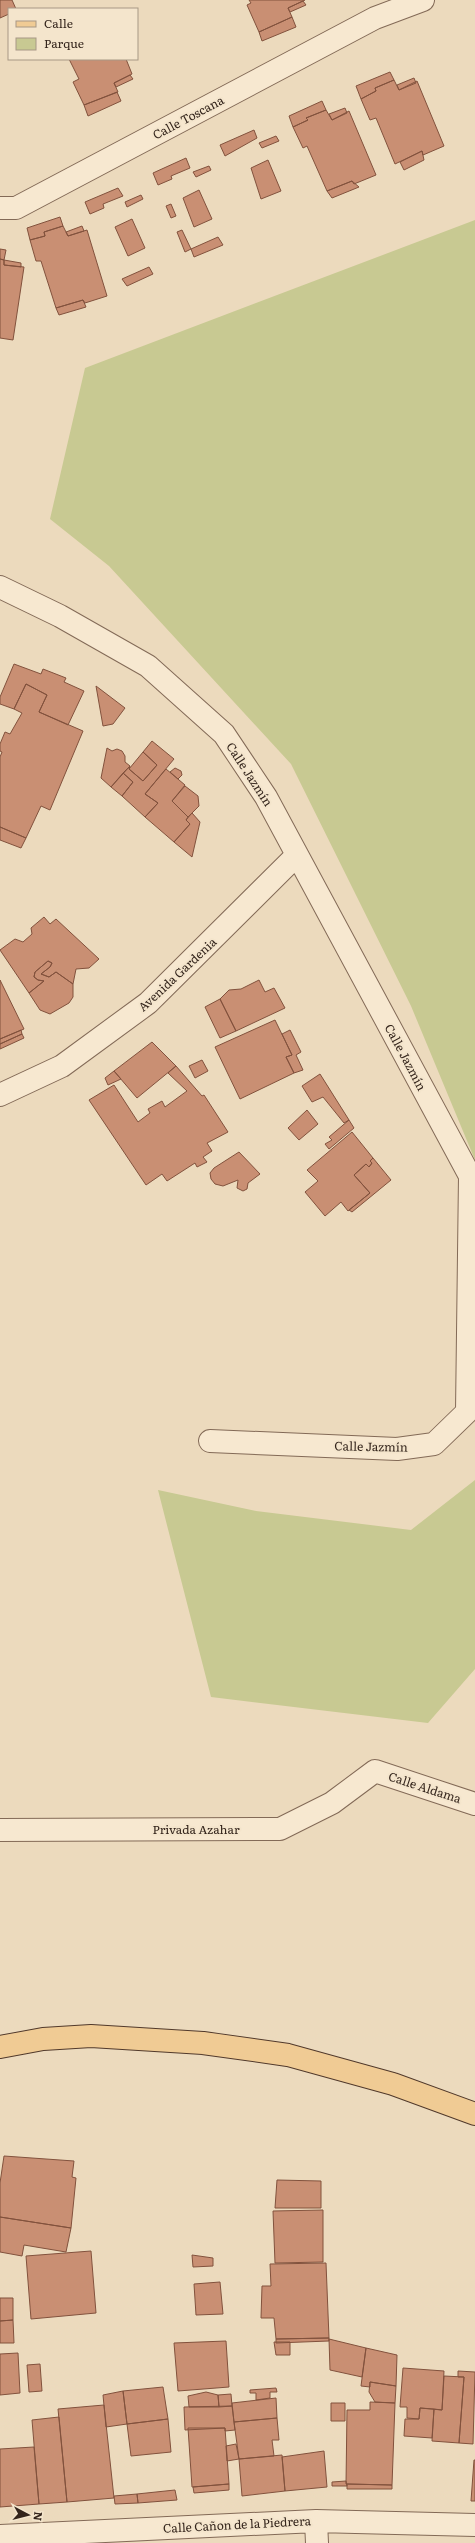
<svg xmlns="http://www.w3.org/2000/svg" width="475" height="2543" viewBox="0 0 475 2543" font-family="Literata,serif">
  <rect width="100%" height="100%" fill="#ecdabd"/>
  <path fill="#c8c992" d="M475,220v940l-64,-154 -120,-242 -182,-198 -59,-47 35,-151z
    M475,1480v189l-47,54 -217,-26 -53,-207 98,21 155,19z"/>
  <path fill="#c98f73" stroke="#82523d" d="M0,0h12l4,9h-7v5l-9,4z
    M249,0h56l-17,8 4,9 -33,15 -12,-27 4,-2z
    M303,1l3,4 -16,7 -2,-4z
    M292,17l4,10 -34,14 -3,-9z
    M69,59h57l6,15 -18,9 4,9 -34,13 -11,-23 6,-3z
    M390,72l4,8 -19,8 1,3 -15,8 -5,-13z
    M130,75l3,4 -17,8 -2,-4z
    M414,78l2,5 -17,7 -2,-5z
    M394,80l5,10 18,-9 27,65 -21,9 -1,-4 -27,13 -19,-46 -6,2 -9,-21 15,-8 -1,-3z
    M117,92l4,9 -33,15 -4,-11z
    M322,101l4,9 -20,8 2,2 -15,7 -4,-11z
    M345,108l2,5 -15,7 -3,-6z
    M326,110l6,10 17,-9 27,64 -22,9 -2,-3 -25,10 -20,-45 -4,2 -10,-21 15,-7 -2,-2z
    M254,130l3,8 -32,18 -5,-11z
    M276,136l3,5 -17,7 -3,-5z
    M422,151l2,9 -20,10 -4,-8z
    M186,158l4,10 -19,8 1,3 -14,6 -5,-12z
    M268,160l13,31 -20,8 -10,-31z
    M209,166l2,4 -15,7 -3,-5z
    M352,181l7,6 -27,11 -5,-7z
    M118,188l5,8 -20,8 1,4 -14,6 -5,-12z
    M199,190l13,29 -18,8 -11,-29z
    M141,195l2,4 -16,8 -2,-5z
    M171,204l5,12 -5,2 -5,-12z
    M60,217l3,9 -19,6 1,4 -15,4 -3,-12z
    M132,219l13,29 -17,8 -13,-29z
    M63,226l5,10 19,-6 20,66 -22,7 -2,-3 -27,8 -15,-47h-5l-6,-21 15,-4 -1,-4z
    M82,226l2,5 -16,5 -2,-4z
    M182,230l9,19 -6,3 -8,-20z
    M218,237l5,8 -29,12 -3,-8z
    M0,249l6,1 -2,10 -4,-1z
    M0,259l4,1v5l20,2 -11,73 -13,-2z
    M4,260l17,3v4l-17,-2z
    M149,267l4,7 -26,12 -5,-7z
    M83,300l3,7 -27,8 -3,-7z
    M14,664l27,10 2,-5 23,9 -2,4 20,9 -16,34 -29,-13 8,-17 -21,-11 -12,25 -14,-5v-7z
    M26,684l21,11 -8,17 44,19 -33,79 -9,-4 -15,32 -26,-11v-70l2,-5 -2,-1v-7l5,-12 5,2 12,-21 -8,-4z
    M96,686l29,22 -12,16 -10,2z
    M152,741l22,18 -29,35 13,9 -13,14 -23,-21 11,-14 -10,-9 7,-7 -1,3 14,12 14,-16 -14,-13z
    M107,748l5,3 5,-2 5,2 3,5v6l5,4 -19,21 -10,-9z
    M143,752l14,13 -14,16 -14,-12z
    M175,768l6,3 1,4 -4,4 -8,-7z
    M166,769l19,16 -13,16 16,16 -2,3 4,4 -16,18 -29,-25 13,-14 -13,-9z
    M123,773l10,9 -11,14 -11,-9z
    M185,786l13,10 1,10 -11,11 -16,-16z
    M192,813l8,9 -8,35 -18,-15 16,-18 -4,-4z
    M0,827l26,11 -5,10 -21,-8z
    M44,917l6,7 6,-5 43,40 -10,9 -13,1 -3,15 -17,-12 -7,5 -8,-3 9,-7 2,-4 -4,-2 -13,11 -1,5 4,3 6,1 -15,12 -29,-43 15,-11 8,3 9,-8 -1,-6z
    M48,961l4,2 -2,4 -9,7 8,3 7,-5 17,12v13l-4,6 -19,11 -10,-4 -11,-17 15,-12 -6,-1 -4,-3 1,-5z
    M0,980l24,49 -24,10z
    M259,980l6,12 9,-4 11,20 -49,23 -16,-32 9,-9 12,-1z
    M220,999l16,32 -16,7 -15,-31z
    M275,1020l17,35 -6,2 8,16 -54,26 -25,-52z
    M21,1030l1,4 -22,10v-5z
    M290,1030l11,22 -5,3 7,15 -9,3 -8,-16 6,-2 -10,-21z
    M22,1034l2,4 -24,11v-5z
    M152,1042l24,24 -39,32 -23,-27z
    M202,1060l6,11 -13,7 -6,-12z
    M176,1066l26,30 2,-1 24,37 -21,11 5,8 -9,6 4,5 -10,5 -2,-4 -28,18 -5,-7 -16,11 -57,-85 25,-15 24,37 12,-9 -2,-4 14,-8 3,6 22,-16 -19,-18z
    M114,1071l7,8 -13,6 -3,-7z
    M320,1074l29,46 -5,3 -21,-26 -11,5 -10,-16z
    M307,1110l11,14 -19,16 -11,-12z
    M349,1120l5,8 -25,21 -4,-5 7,-4 -3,-3z
    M352,1132l21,26 -3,3 2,2 -3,4 -3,-3 -12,11 16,18 -22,18 -7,-9 -16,14 -20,-24 13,-11 -11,-11z
    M239,1152l21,22 -12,9 -1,6 -4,2 -6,-3 1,-8 -15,6 -8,-2 -4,-5 -1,-6 4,-5z
    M373,1158l18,22 -39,32 -3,-2 21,-17 -16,-18 12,-11 3,3 3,-4 -2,-2z
    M4,2156l70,5 -2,16 4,1 -5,50 -71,-11v-34z
    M277,2180l44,1v27h-46z
    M323,2210v52l-48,1 -2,-52z
    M0,2217l71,11 -5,24 -42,-7 -2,11 -22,-4z
    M91,2251l5,62 -65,6 -5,-63z
    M192,2255l21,3v8l-20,1z
    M326,2263l3,75 -53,1 -2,-21h-13l1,-32h9l-1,-22z
    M220,2282l3,32 -27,1 -2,-31z
    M0,2298h13v22l-13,1z
    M13,2320l1,23h-14v-22z
    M329,2338v3l-53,2v-4z
    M329,2339l37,9 -4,29 -32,-7z
    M226,2341l3,46 -51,4 -4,-48z
    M274,2342h16v13h-14z
    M366,2348l31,7 -1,31 -26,-4v5l-9,-1z
    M18,2353l2,40 -20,2v-41z
    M40,2364l2,27 -13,1 -2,-27z
    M403,2368l41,3 -2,39 -22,-2 -1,11 -12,-1v-11h-7z
    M458,2371l17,1 -2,72 -14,-1 5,-66h-6z
    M444,2376l20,1 -5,66 -27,-2 2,-32 8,1z
    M370,2382l26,4 -1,17 -20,-1 -6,-10z
    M163,2387l5,32 -41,5 -4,-33z
    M276,2388l1,4h-7v6l-14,2v-7h-6v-3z
    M123,2391l4,33 -21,3 -3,-32z
    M206,2392l12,3 1,12h-30l-1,-11z
    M231,2394l1,12 -13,1 -1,-12z
    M276,2398l1,20 -43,4 -2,-19z
    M370,2402l25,1 -3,82 -46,-1 1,-74h23z
    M331,2403h14v18h-14z
    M104,2405l10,93 -47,4 -9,-93z
    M232,2406l3,24 -10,1v-3l-40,2 -1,-23z
    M420,2408l14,1 -2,29 -28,-2 1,-17h14z
    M59,2417l8,85 -28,2 -7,-84z
    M277,2418l2,22h-7l2,16 -35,3 -5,-37z
    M168,2419l3,33 -40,4 -4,-32z
    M188,2428h37l4,56 -37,3z
    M236,2444l3,15 -12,2 -1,-15z
    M34,2447l5,57 -39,3v-58z
    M324,2451l3,36 -42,4 -3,-34z
    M282,2455l3,36 -43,5 -3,-37z
    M474,2460h1v41h-4z
    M346,2481l1,5h-15v-4z
    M229,2484v6l-35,3 -1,-6z
    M347,2484l45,1v4h-45z
    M175,2490l2,10 -39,3 -1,-9z
    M137,2494l1,9 -23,1 -1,-8z"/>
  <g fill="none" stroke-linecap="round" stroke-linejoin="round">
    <g stroke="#836a57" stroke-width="24">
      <path id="minor" d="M0,208h16l359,-190 48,-18
        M0,587l60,29 88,50 76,68 42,63 204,379 -3,236 -33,32 -37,5 -187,-8
        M0,1095l62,-29 86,-63 148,-147
        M0,1830l280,-1 52,-26 43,-32 100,33
        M316,2521l1,22
        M0,2536l316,-15 159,4"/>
    </g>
    <g stroke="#51392b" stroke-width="24">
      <path id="primary" d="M0,2047l43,-8 48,-3 112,7 85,12 105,29 82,30"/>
    </g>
    <use href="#minor" stroke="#f7e8d0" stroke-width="22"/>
    <use href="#primary" stroke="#f0cb94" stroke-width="22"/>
  </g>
  <g text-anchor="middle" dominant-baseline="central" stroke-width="4" stroke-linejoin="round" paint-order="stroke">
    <g font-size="12" fill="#33241b" stroke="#f4e5cc">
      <text transform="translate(188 117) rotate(-28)">Calle Toscana</text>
      <text transform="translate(250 774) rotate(57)">Calle Jazmín</text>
      <text transform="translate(177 974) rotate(-43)">Avenida Gardenia</text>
      <text transform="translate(406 1057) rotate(62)">Calle Jazmín</text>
      <text transform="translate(371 1446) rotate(1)">Calle Jazmín</text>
      <text transform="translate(425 1787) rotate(18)">Calle Aldama</text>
      <text x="196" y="1829">Privada Azahar</text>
      <text transform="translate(237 2524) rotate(-3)">Calle Cañon de la Piedrera</text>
    </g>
  </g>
  <rect x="8" y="8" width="130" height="52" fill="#f4e5cc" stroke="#a79885"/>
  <rect x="16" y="21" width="20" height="6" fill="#f0cb94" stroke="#a79885"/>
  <text x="44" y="28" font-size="12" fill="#33241b">Calle</text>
  <rect x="16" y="38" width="20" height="12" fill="#c8c992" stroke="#a79885"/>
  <text x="44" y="48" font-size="12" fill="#33241b">Parque</text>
  <g transform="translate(28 2515) rotate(97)" stroke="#f4e5cc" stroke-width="3" paint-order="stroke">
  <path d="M0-3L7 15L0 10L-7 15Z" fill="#33241b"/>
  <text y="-6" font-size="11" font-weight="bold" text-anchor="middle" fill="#33241b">N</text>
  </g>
</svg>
